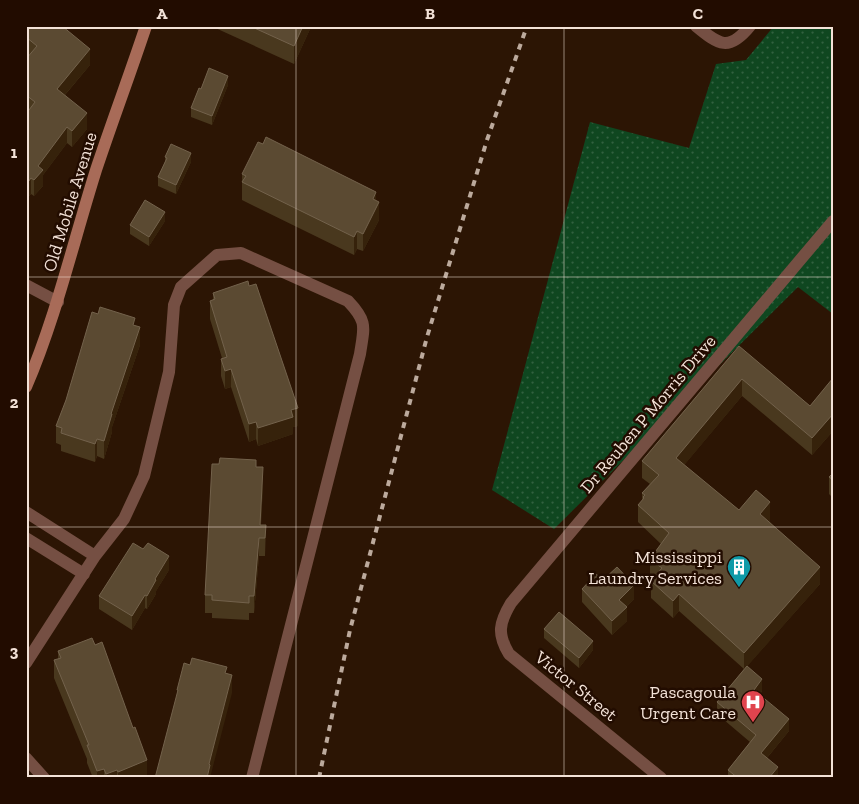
<svg xmlns="http://www.w3.org/2000/svg" width="859" height="804" viewBox="0 0 859 804" font-family="'Zilla Slab',serif">
  <defs>
    <pattern id="grass-dots" width="8" height="8" patternUnits="userSpaceOnUse" patternTransform="scale(1.25)"><rect width="8" height="8" fill="#0f4720"/><path d="M2 2h.1M6 6h.1" fill="none" stroke="#326140" stroke-width="1.8" stroke-linecap="round"/></pattern>
  </defs>
  <rect width="100%" height="100%" fill="#2c1504"/>
  <path fill="url(#grass-dots)" d="M774,26h59v288l-35,-27 -244,242 -62,-39 98,-368 99,26 27,-84 30,-4z"/>
  <g fill="none" stroke-linecap="round" stroke-linejoin="round">
    <path stroke="#754f43" stroke-width="12" d="M696,26c23,19 33,26 54,0
      M26,285l32,17
      M26,512l69,44
      M26,538l58,36
      M26,663l69,-107 29,-37 20,-43 25,-104 5,-67 7,-18 36,-32 24,-2 107,48c20,21 16,26 12,53l-108,424
      M26,758l18,20
      M661,778l-152,-124c-12,-20 -10,-31 2,-51l322,-382"/>
    <path stroke="#a86b58" stroke-width="12" d="M26,387c30,-70 47,-144 70,-217 16,-48 34,-96 50,-144"/>
    <path stroke="#bcaa9d" stroke-width="4" stroke-dasharray="6 6" stroke-linecap="butt" d="M319,778l31,-148 77,-293 60,-197 40,-114"/>
  </g>
  <path fill="#49381e" d="M26,26l64,39 -25,30 22,34 -15,18 -5,-4 -24,32v11l-9,10 -3,-2 -5,6v-86l2,-2 -2,-2v-51l3,-3 -3,-3z
    M211,26h100v1l-17,37z
    M228,85l-16,40 -21,-8v-9l10,-19z
    M165,157l26,5 -15,32 -18,-8v-9l7,-15z
    M242,174l134,27 3,19 -16,31 -6,-2 -3,6 -112,-55z
    M165,221l-16,25 -19,-12v-9z
    M213,293l85,133 -5,1v7l-35,12 -2,-7 -7,3 -18,-55 -6,2 -4,-13v-17l1,-1 -12,-39v-18l3,-1z
    M135,325l5,20 -28,82v5l-8,27 -7,-3 -2,6 -34,-11v-6l-5,-2v-17z
    M739,346l71,60 21,-25v-17l2,-2v69l-21,24 -70,-59 -58,69 55,45 31,10 -1,1 51,63 -73,82 15,25 -2,4 29,36 -22,27 11,20h-50v-8l22,-28 -33,-28v-12l27,-33 -65,-58 -6,7 -22,-20v-17l2,-3 -3,-2v-17l11,-15 -23,-22v-17l4,-4v-8l8,-9 -8,-6v-17z
    M833,473v31l-1,-1v-6l-3,-3v-17z
    M263,485l-2,40h5l-1,31h-6l-5,57h-5v7l-37,-2v-5h-7v-18z
    M169,570l-13,21v3l-9,15 -2,-1 -13,22 -33,-21v-13z
    M603,580l31,19 -8,8 1,14 -15,14 -30,-33v-13z
    M544,629l49,21 -14,18 -35,-30z
    M58,651l89,127h-54l-6,-15v-4l-33,-81v-18l4,-1z"/>
  <path fill="#36220b" d="M303,26h8v1l-17,37v-18z
    M90,49v16l-33,39v-15z
    M228,76v9l-16,40v-9z
    M87,113v16l-15,18v-16z
    M67,127v16l-24,32v11l-9,10v-16l4,-14z
    M191,153v9l-15,32v-9z
    M31,178v16l-5,6v-15z
    M376,192v14l3,-4v18l-16,31v-17l10,-35z
    M165,212v9l-16,25v-9z
    M357,231v18l-3,6v-18z
    M140,327v18l-28,82v5l-8,27v-18l7,-27z
    M231,369v18l-6,2v-18z
    M742,379v17l-66,79v-17z
    M298,408v18l-5,1v7l-35,12v-18l33,-18z
    M833,414v17l-21,24v-17z
    M256,422v17l-7,3v-18z
    M97,439v17l-2,6v-18z
    M263,467v18l-3,53v-13z
    M770,502v18l-10,11v-17z
    M259,538v18l-5,57v-17z
    M169,556v14l-13,21v3l-9,15v-13l8,-17z
    M820,567v17l-76,86v-17z
    M634,585v14l-15,14v-13z
    M679,594v17l-6,7v-17z
    M145,595v13l-13,22v-14z
    M627,607v14l-15,14v-14z
    M593,641v9l-14,18v-10z
    M232,675v18l-22,85h-3l2,-14z
    M762,679v12l-8,11v-12z
    M789,719v12l-28,34v-12z
    M147,760v18h-29v-6z
    M778,767v11h-9z
    M104,769v9h-7v-7z
    M117,770v8h-11v-4z"/>
  <path fill="#5b4a32" stroke="#73624c" d="M26,26h36l28,23 -33,40 30,24 -15,18 -5,-4 -29,39 5,4 -9,10 -3,-2 -5,7v-71l9,-12 -9,-7v-36l11,-13 -11,-9z
    M250,26h53l-9,20z
    M209,68l19,8 -16,40 -21,-8 8,-20 2,1z
    M266,137l110,55 -3,7 6,3 -16,32 -6,-3 -3,6 -112,-55 4,-6 -4,-2 16,-32 5,2z
    M171,144l20,9 -15,32 -18,-8 9,-19 -2,-1z
    M145,200l20,12 -16,25 -19,-12z
    M248,281l1,5 7,-2 42,124 -7,2 2,7 -35,11 -2,-6 -7,2 -18,-55 -6,2 -4,-12 6,-2 -17,-56 5,-2 -2,-6z
    M100,307l35,11 -2,7 7,2 -29,87h1l-8,27 -7,-2 -2,5 -34,-11 1,-5 -6,-2 10,-26 26,-88 6,2z
    M739,346l71,60 23,-28v36l-21,24 -70,-59 -66,79 63,52 17,-20 14,12 -10,12 60,53 -76,86 -65,-59 -6,7 -22,-20 11,-13 -12,-9 19,-26 -31,-28 6,-7 -1,-1 2,-2 -3,-2 17,-18 -17,-14z
    M220,458l36,2v7h7l-3,58h6l-1,13h-6l-5,58h-5v7l-37,-3v-5h-7l7,-131h7z
    M833,473v7l-4,-3z
    M133,543l10,6 5,-6 21,13 -14,23 1,1 -9,16 -2,-1 -13,21 -33,-20z
    M617,567l17,18 -15,15 8,7 -15,14 -30,-32 14,-15 7,6z
    M559,612l34,29 -14,17 -35,-29z
    M92,638l3,7 7,-3 31,86 2,-1 12,33 -29,12 -1,-2 -11,4 -2,-5 -7,2 -10,-26h2l-35,-85 7,-2 -3,-7z
    M192,658l35,9 -2,6 7,2 -23,89 1,1 -3,13h-52l23,-88h-1l7,-27 6,2z
    M747,666l15,13 -8,11 35,29 -28,34 17,14 -9,11h-31l-10,-8 28,-35 -39,-33z"/>
  <path fill="none" stroke="#f3e2d7" stroke-width="1" stroke-opacity="0.55" d="M296,26v752M564,26v752M26,277h807M26,527h807"/>
  <defs>
    <g id="building-pin" transform="scale(1.25)"><path d="M0 17L-7.5 6A9.5 9.5 0 1 1 7.5 6Z" fill="#0f9aa8" stroke="#220c00"/><path d="M-4-6H4V6H1V3H-1V6H-4ZM-2.5-4.3h1.7v1.8h-1.7ZM.8-4.3h1.7v1.8H.8ZM-2.5-1h1.7V.8h-1.7ZM.8-1h1.7V.8H.8Z" fill="#fff"/></g>
    <g id="hospital-pin" transform="scale(1.25)"><path d="M0 17L-7.5 6A9.5 9.5 0 1 1 7.5 6Z" fill="#e0444e" stroke="#220c00"/><path d="M-5-5h3v3.5h4V-5h3V5h-3V1.5h-4V5h-3Z" fill="#fff"/></g>
  </defs>
  <g fill-rule="evenodd">
    <use href="#building-pin" x="739" y="567"/>
    <use href="#hospital-pin" x="753" y="702"/>
  </g>
  <g text-anchor="middle" dominant-baseline="central" stroke-width="5" stroke-linejoin="round" paint-order="stroke">
    <g font-size="18" fill="#f3e2d7" stroke="#220c00">
      <text transform="translate(70 202) rotate(-73)">Old Mobile Avenue</text>
      <text transform="translate(648 414) rotate(-50)">Dr Reuben P Morris Drive</text>
      <text transform="translate(576 686) rotate(39)">Victor Street</text>
    </g>
    <g font-size="18" fill="#f3e2d7" stroke="#220c00" text-anchor="end">
      <text x="722" y="557">Mississippi<tspan x="722" dy="21">Laundry Services</tspan></text>
      <text x="736" y="692">Pascagoula<tspan x="736" dy="21">Urgent Care</tspan></text>
    </g>
  </g>
  <rect width="859" height="804" fill="none" stroke="#220c00" stroke-width="55"/>
  <rect x="28" y="28" width="804" height="748" fill="none" stroke="#f3e2d7" stroke-width="2"/>
  <g font-size="16" text-anchor="middle" font-weight="bold" fill="#f3e2d7">
    <text x="162" y="19">A</text>
    <text x="430" y="19">B</text>
    <text x="698" y="19">C</text>
    <text x="14" y="158">1</text>
    <text x="14" y="408">2</text>
    <text x="14" y="657">3</text>
  </g>
</svg>
